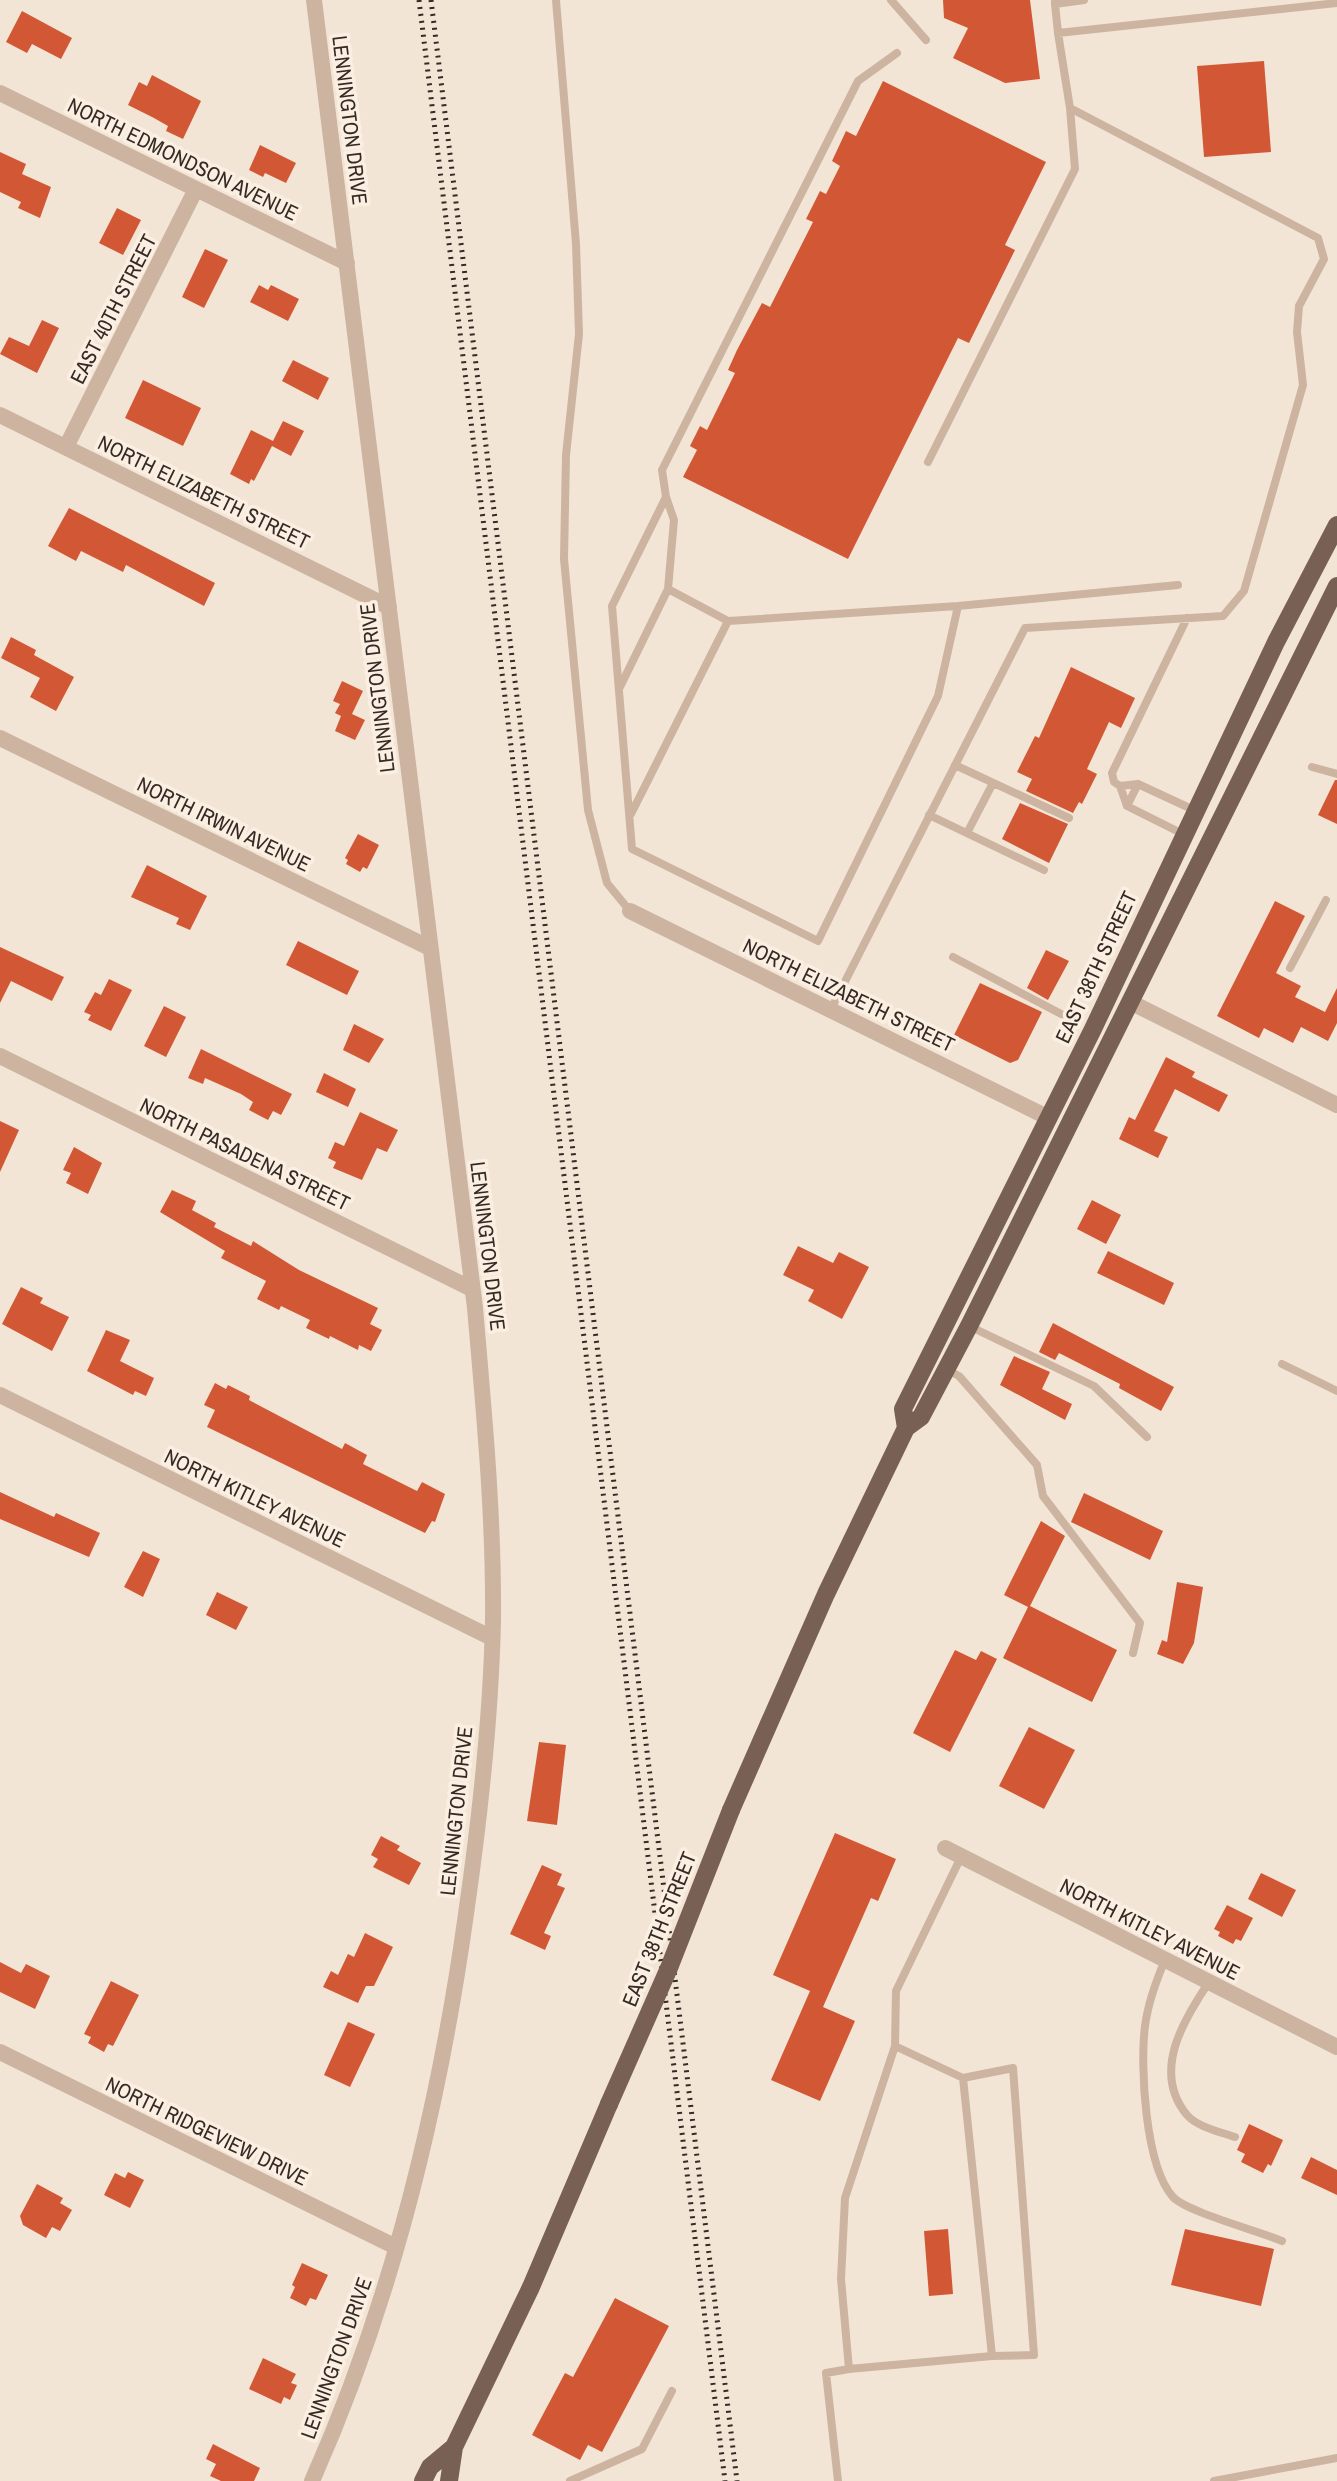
<svg xmlns="http://www.w3.org/2000/svg" width="1337" height="2481" viewBox="0 0 1337 2481" font-family="'Archivo Narrow',sans-serif">
  <rect width="100%" height="100%" fill="#f3e5d6"/>
  <path fill="#d25835" d="M943,0h87l10,79 -35,4 -52,-25 15,-30 -24,-10z
    M22,11l50,27 -11,21 -29,-15 -5,9 -21,-11z
    M1264,61l7,91 -67,5 -7,-91z
    M152,75l49,26 -18,38 -17,-8 2,-5 -14,-8 -26,-13 11,-23 8,4z
    M883,81l163,81 -41,83 10,5 -46,93 -11,-5 -110,221 -165,-82 14,-27 -7,-4 10,-20 7,4 28,-57 -7,-3 9,-20 25,-47 8,4 43,-85 -7,-3 14,-28 6,3 14,-28 -8,-5 14,-30 10,5z
    M260,145l36,18 -10,20 -21,-10 -2,4 -14,-7z
    M0,152l26,12 -4,10 29,13 -11,31 -22,-10 3,-6 -21,-10z
    M117,208l24,12 -18,35 -24,-12z
    M205,249l23,11 -24,48 -22,-11z
    M259,285l9,5 3,-5 28,14 -11,22 -38,-19z
    M42,320l17,8 -22,45 -37,-19 9,-17 20,9z
    M293,360l36,18 -11,22 -36,-19z
    M143,380l58,28 -18,38 -58,-28z
    M283,421l21,10 -13,25 -19,-10 -18,35 -3,-2 -2,5 -19,-10 21,-44 22,11z
    M69,508l146,75 -11,23 -78,-41 -3,7 -42,-21 -5,10 -28,-15z
    M11,637l25,13 -2,5 40,22 -18,34 -26,-14 10,-19 -39,-20z
    M1071,667l64,31 -14,30 -12,-6 -22,47 10,5 -15,30 -3,-2 -6,11 -47,-22 6,-12 -15,-7 18,-36 4,2z
    M342,681l21,10 -11,23 13,6 -10,20 -20,-9 6,-15 -6,-3 5,-9 -7,-3z
    M1335,780h2v44l-19,-9z
    M1020,803l48,21 -19,39 -47,-24z
    M358,834l21,11 -12,24 -4,-2 -3,5 -14,-8 2,-4 -3,-2z
    M147,865l60,31 -17,34 -14,-6 3,-6 -48,-21z
    M1275,901l30,15 -29,57 25,13 -6,11 30,15 12,-24v35l-9,18 -27,-14 -8,16 -29,-15 -5,10 -42,-22z
    M298,941l61,30 -12,24 -61,-30z
    M0,947l64,30 -12,24 -41,-20 -11,22z
    M1046,950l23,11 -21,39 -21,-12z
    M109,979l23,11 -21,41 -23,-11 3,-5 -7,-3 11,-20 6,3z
    M980,983l62,29 -24,48 -8,3 -56,-28z
    M164,1006l22,11 -20,40 -22,-11z
    M354,1024l30,15 -15,24 -26,-13z
    M201,1049l91,45 -11,21 -8,-4 -5,9 -19,-10 4,-8 -12,-8 -36,-16 -2,6 -15,-6z
    M1166,1057l29,15 -3,5 36,18 -9,17 -44,-23 -21,42 14,6 -10,21 -39,-19 10,-22 6,3z
    M324,1073l32,16 -8,18 -32,-15z
    M360,1112l38,18 -11,22 -10,-4 -15,32 -29,-12 3,-6 -8,-4 7,-16 9,4z
    M0,1121l19,9 -19,42z
    M74,1147l28,16 -14,31 -22,-11 5,-10 -8,-3z
    M172,1190l24,11 -4,9 24,13 -2,4 37,19 2,-5 46,29 79,38 -8,16 12,6 -11,21 -12,-6 -1,5 -28,-14 -1,3 -23,-11 4,-8 -29,-14 -2,4 -22,-11 9,-18 -45,-23 4,-7 -65,-39z
    M1092,1200l29,15 -15,29 -29,-15z
    M798,1246l35,17 6,-11 30,15 -27,52 -34,-18 6,-11 -31,-15z
    M1108,1251l66,32 -10,22 -67,-32z
    M21,1287l22,11 -3,5 29,14 -17,34 -50,-27z
    M1053,1323l121,64 -13,24 -42,-23 1,-4 -61,-31 -4,7 -16,-8z
    M106,1330l24,10 -10,21 34,17 -8,18 -11,-5 -2,4 -46,-24z
    M1014,1356l36,16 -8,17 30,15 -7,16 -65,-35z
    M215,1383l11,6 2,-4 22,11 -1,4 93,49 3,-6 22,12 -4,9 54,27 5,-9 23,12 -10,28 -3,-1 -7,12 -218,-106 8,-17 -11,-5z
    M0,1492l54,25 2,-4 44,20 -11,24 -89,-38z
    M1084,1493l79,38 -13,29 -79,-38z
    M1041,1521l24,15 -35,70 87,44 -25,52 -89,-44 25,-51 -24,-12z
    M143,1551l17,8 -17,38 -19,-10z
    M1177,1582l26,5 -9,56 -11,21 -26,-10 5,-14 5,2z
    M217,1592l31,15 -12,23 -30,-15z
    M955,1650l21,10 5,-9 16,8 -47,93 -37,-19z
    M1029,1727l46,23 -31,59 -45,-23z
    M539,1742l27,3 -9,80 -30,-4z
    M835,1833l61,26 -18,42 -7,-3 -48,109 32,14 -35,80 -49,-21 39,-89 -37,-16z
    M381,1836l19,10 -3,4 24,13 -12,22 -36,-18 5,-8 -7,-4z
    M542,1865l20,9 -5,11 8,3 -21,45 7,3 -6,14 -35,-16z
    M1261,1873l35,17 -14,27 -34,-18z
    M1227,1905l26,13 -12,23 -5,-2 -3,5 -15,-8 2,-4 -6,-3z
    M365,1933l28,14 -19,39h-8l-8,17 -35,-16 8,-16 7,4 10,-21 6,3z
    M0,1962l21,11 5,-9 24,12 -15,33 -35,-17z
    M111,1981l28,14 -26,51 -5,-2 -4,8 -16,-9 3,-6 -7,-3z
    M348,2022l27,12 -25,53 -26,-12z
    M1249,2124l34,16 -12,26 -3,-2 -5,9 -22,-11 4,-8 -8,-4z
    M1311,2157l26,13v25l-36,-17z
    M128,2172l16,8 -14,28 -26,-13 11,-22 10,5z
    M37,2184l26,14 -3,5 12,7 -12,21 -8,-4 -6,11 -23,-13 -3,-9z
    M948,2229l5,65 -24,2 -5,-65z
    M1185,2229l89,20 -13,57 -90,-21z
    M302,2263l26,12 -12,25 -6,-2 -4,8 -16,-8 5,-11 -3,-2z
    M615,2298l54,28 -67,126 -14,-7 -8,15 -48,-25 33,-62 8,4z
    M263,2358l33,16 -5,9 6,2 -7,15 -6,-3 -3,7 -32,-15z
    M213,2444l47,24 -6,13h-33l-11,-5 6,-12 -10,-5z"/>
  <g fill="none" stroke-linecap="round" stroke-linejoin="round">
    <path stroke="#ccb4a1" stroke-width="8" d="M556,0l20,244 3,90 -13,121 -2,104 24,251 19,73 23,28
      M891,0l35,40
      M1055,0v4l29,-4
      M1055,4l3,29 279,-30
      M897,53l-39,28 -196,389 4,27 -54,109 20,243 186,92 120,-245 20,-90 220,-21
      M928,462l147,-293 -5,-61
      M728,621l230,-15
      M620,687l48,-98
      M955,765l114,53
      M1312,767l25,7
      M1120,786l-6,-4 -2,-9 75,-155
      M1127,806l-7,-20 18,-2
      M631,814l97,-193 -60,-32 6,-69 -8,-23
      M929,815l115,55
      M967,833l26,-50
      M1185,835l-58,-29 11,-22 58,27
      M953,957l112,59
      M1290,968l36,-68
      M831,1009l194,-381 198,-12 21,-25 59,-206 -6,-53 2,-26 25,-47 -6,-21 -248,-130 -12,-75
      M969,1326l125,60 53,51
      M1282,1364l55,27
      M947,1370l12,6 78,89 6,31 97,127 -7,30
      M1165,1960c-9,21 -17,43 -20,66 -5,40 0,140 28,171 14,15 86,34 109,44
      M1209,1982c-25,37 -58,90 -22,133 10,12 34,17 48,22
      M895,2046l68,32 29,278 -143,13 -8,-90 4,-81 50,-152 1,-55 65,-134
      M963,2078l50,-10 21,287 -42,1
      M570,2481l72,-32 30,-58
      M838,2481l-12,-108 23,-4
      M1214,2481l123,-23"/>
    <path stroke="#ccb4a1" stroke-width="16" d="M0,93l347,170
      M0,415l389,192
      M66,447l130,-258
      M0,738l430,210
      M630,911l419,207
      M1130,1002l207,103
      M0,1056l472,233
      M0,1395l492,243
      M945,1848l392,199
      M0,2052l396,195
      M312,2481c80,-179 127,-373 154,-567 14,-97 25,-196 27,-294 1,-104 -9,-208 -18,-312l-161,-1308"/>
    <path stroke="#796054" stroke-width="18" d="M906,1428l-3,-19 190,-380 183,-387 61,-117
      M731,1810l95,-216 80,-166 15,-11 48,-91 368,-740
      M423,2481l7,-14 24,-20
      M449,2481l5,-34 77,-160 78,-183"/>
    <path stroke="#352a25" stroke-width="5" stroke-dasharray="2 5" stroke-linecap="butt" d="M419,0l306,2481
      M431,0l306,2481"/>
    <path stroke="#796054" stroke-width="18" d="M609,2104l60,-136 62,-158"/>
  </g>
  <g text-anchor="middle" dominant-baseline="central" stroke-width="7" stroke-linejoin="round" paint-order="stroke">
    <g font-size="21" fill="#352a25" stroke="#fbefe2">
      <text transform="translate(350 120) rotate(83)">LENNINGTON DRIVE</text>
      <text transform="translate(183 159) rotate(26)">NORTH EDMONDSON AVENUE</text>
      <text transform="translate(113 309) rotate(-63)">EAST 40TH STREET</text>
      <text transform="translate(204 492) rotate(26)">NORTH ELIZABETH STREET</text>
      <text transform="translate(377 688) rotate(-97)">LENNINGTON DRIVE</text>
      <text transform="translate(224 824) rotate(26)">NORTH IRWIN AVENUE</text>
      <text transform="translate(1096 967) rotate(-65)">EAST 38TH STREET</text>
      <text transform="translate(849 995) rotate(26)">NORTH ELIZABETH STREET</text>
      <text transform="translate(245 1154) rotate(26)">NORTH PASADENA STREET</text>
      <text transform="translate(488 1246) rotate(83)">LENNINGTON DRIVE</text>
      <text transform="translate(255 1498) rotate(26)">NORTH KITLEY AVENUE</text>
      <text transform="translate(456 1811) rotate(-84)">LENNINGTON DRIVE</text>
      <text transform="translate(659 1929) rotate(-68)">EAST 38TH STREET</text>
      <text transform="translate(1150 1929) rotate(27)">NORTH KITLEY AVENUE</text>
      <text transform="translate(207 2131) rotate(26)">NORTH RIDGEVIEW DRIVE</text>
      <text transform="translate(336 2358) rotate(-70)">LENNINGTON DRIVE</text>
    </g>
  </g>
</svg>
